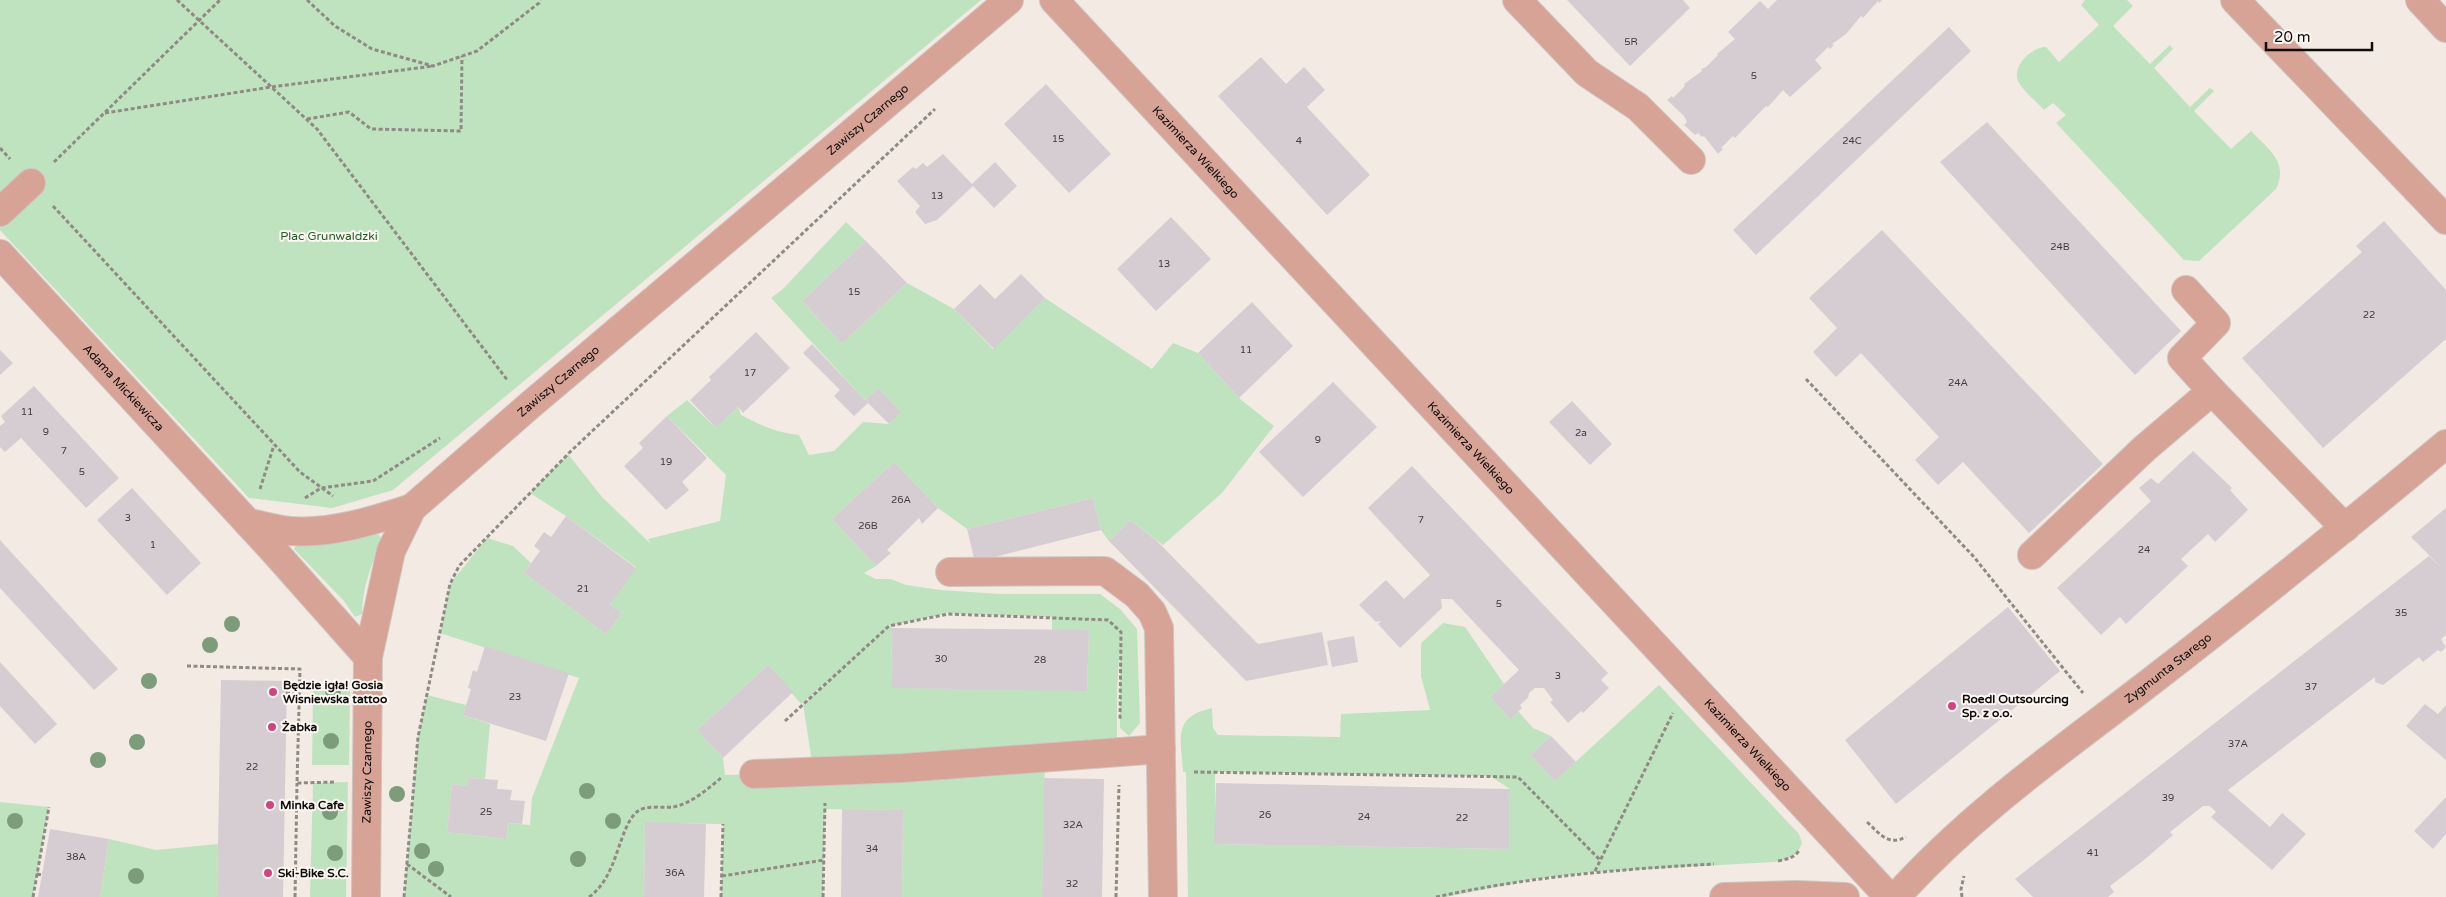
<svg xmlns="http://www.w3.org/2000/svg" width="2446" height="897" viewBox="0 0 2446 897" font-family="'Varela Round',sans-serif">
  <rect width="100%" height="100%" fill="#f3eae4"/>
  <path fill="#bfe3be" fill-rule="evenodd" d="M0,0h981l-588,490 -61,18 -83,-10 -249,-268z
    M2085,0h42l6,6 -20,20 37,38 20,-19 3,4 -19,19 36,39 20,-19 4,3 -20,20 37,38 20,-18c17,18 38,31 25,58l-77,72 -15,-1 -128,-137 10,-8 -13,-12 -9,7c-8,-9 -19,-17 -25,-27 -9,-15 12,-36 27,-36l13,15 40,-37 -18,-20z
    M846,222l20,19 -64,60 40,43 65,-61 47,26 39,40 52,-51 107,71 21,-26 25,10 41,45 35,28 -52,67 -59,52 -33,-25 -21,21 -8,-11 -8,-32 -126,31 -29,-21 -44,-46 -62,57 44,47 -12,7 12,6h15l15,6 35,5 59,4h100l20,15 17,20 3,94 -11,13 -9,-8v-82l-3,45v49l-305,22 -9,-58 40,-36 -42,36 -33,-39 -71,65 26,28 2,17 90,-2 230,-15 -3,139h-140l1,-87 -78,-1 -2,88h-102l2,-73 -78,-1 -1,74h-240l14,-160 9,-42 39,10 -3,10 27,9 -5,55 -17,-1 -1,8 -15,-2 -5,48 59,7 2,-16 22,2 2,-27 47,-120 -139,-45 10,-49 37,-46 26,8 18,17 -7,10 82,61 16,-21 -12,-8 26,-38 -70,-51 -36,-23 38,-39 34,43 49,47 -3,-5 72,-18 6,-46 -59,-59 20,-16 29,28 22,-21 3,8c21,11 35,17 58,20l10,20 25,-4 29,-29 26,2 11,-12 -22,-24 -13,12 -94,-102 11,-8zM948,613l104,4v13h37l-2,60 -196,-2 1,-60 -3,-2z
    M378,534l4,5c-10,25 -20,48 -20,75l-7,3 -11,-16 -50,-52 3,-5 45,-1z
    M1443,623l22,4 39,57 -14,13 20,22 8,-8 15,17 18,8 -21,19 25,26 104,-96 140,149 3,9c-5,14 -13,16 -28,19l-180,10 -60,7 -88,18h-258l-2,-125h-3c-2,-34 -11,-55 29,-64l1,20 5,7 122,2 1,-23 89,-4 -9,-34v-33zM1215,772l275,4 20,13 -1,60 -294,-5z
    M313,691h37l-1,74h-37z
    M348,782l-2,115h-36l3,-114z
    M0,802l49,5 -16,90h-33z
    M109,839l47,11 62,-6 -1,53h-117z"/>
  <path fill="#d6cdd3" d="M1567,0h116l7,8 -60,58z
    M1777,0h105l-3,3 -1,-2 -15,17 -2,-2 -15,18 -14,10 2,1 -4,4 -2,-2 -13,13 7,8 -32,29 -7,-7 -15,17 -2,-1 -31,32 -2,-2 -12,12 2,1 -5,5 -14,-18 -2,1 -4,-4 -3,2 -11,-10 3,-3 -3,-6 -17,-16 5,-4 1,2 12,-12 -1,-2 18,-13 -1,-2 5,-2 12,-12 -1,-1 18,-15 -7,-7 32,-31 8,8z
    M1949,27l22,24 -215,204 -23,-25z
    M1261,57l25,27 18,-17 21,23 -18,17 63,68 -43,40 -109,-119z
    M1046,84l65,70 -42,39 -65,-69z
    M1987,122l194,209 -46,44 -195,-213z
    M943,154l29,30 23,-22 22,24 -23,22 -21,-22 -36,34 -12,4 -10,-12 5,-6 -23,-25 16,-14 3,2 7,-6 4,4z
    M1171,217l40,42 -55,52 -39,-42z
    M2384,221l62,69v49l-123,109 -81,-90 120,-106 -6,-6z
    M1882,230l221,234 -74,69 -66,-71 -25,23 -23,-25 24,-23 -78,-84 -25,24 -23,-25 24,-24 -28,-30z
    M866,241l41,42 -65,61 -40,-43z
    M1021,274l24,24 -51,51 -40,-40 26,-25 15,15z
    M1252,302l41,44 -54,52 -41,-45z
    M756,332l34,36 -47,45 -5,-6 -22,21 -26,-28 21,-20 -2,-3z
    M812,344l53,56 13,-12 23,24 -12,12 -21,-21 -14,13 -20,-20 6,-6 -37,-37z
    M0,350l13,13 -13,12z
    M1333,382l44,45 -74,70 -44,-45z
    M34,386l85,92 -33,30 -65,-70 -16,14 -5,-5v-21l5,-4 -4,-6z
    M1572,401l40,43 -22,21 -41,-43z
    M667,416l40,42 -25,24 7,8 -23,20 -42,-44 19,-18 -4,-5z
    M2193,451l39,37 -2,2 18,20 -33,32 -7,-8 -27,25 7,7 -62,58 -6,-7 -19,18 -44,-47 94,-87 -12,-13 12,-10 7,6z
    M894,462l44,46 -16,16 -3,-6 -32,32 4,3 -15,13 -44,-47z
    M1412,466l196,207 -7,7 8,8 -26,25 -2,-2 -13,12 -18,-21 3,-2 -9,-12h-9l-6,5 -1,5 -8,7 2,3 -12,11 -20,-22 29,-27 -67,-71h-11l1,9 -42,40 -22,-24 3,-3 -5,1 -17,-17 27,-25 18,19 26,-24 -62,-67z
    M132,488l69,75 -34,32 -70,-75z
    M1093,498l8,32 -126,32 -8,-33z
    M2446,508v127l-5,4 5,8 -5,5 -3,-2 -15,12 -4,-5 -36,28 -8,-3v-5l-147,113 42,37 12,-14 24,21 -34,36 -61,-53 5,-5 -6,-6h-7l-33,26 3,3 -29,25 -34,26 4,6 -6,5h-75l-18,-18 414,-323 11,10 -29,-29z
    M566,516l70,52 -26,37 12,8 -16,21 -82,-61 16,-22 -6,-5 10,-14 7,5z
    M1130,520l26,20 102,104 64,-12 6,33 -82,16 -137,-140z
    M0,540l118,129 -24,21 -94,-102z
    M2008,607l52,64 -164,133 -51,-64z
    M892,628l197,2 -2,61 -196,-3z
    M1354,636l4,26 -26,5 -5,-26z
    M485,646l84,27 -23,68 -83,-26 8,-26 -3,-1 5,-18 4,2z
    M0,662l57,62 -22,20 -35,-38z
    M768,665l25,27 -70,66 -26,-28z
    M221,680l66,1 -4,216h-66z
    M2425,704l13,10 8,-9v55l-40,-34z
    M1551,736l25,26 -21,19 -25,-26z
    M468,778l30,2 -1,9 15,1 -2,10 15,1 -3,23 -14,-1 -2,16 -59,-7 5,-48 15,2z
    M1044,778l60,1 -2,118h-60z
    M1216,783l294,6 -1,60 -295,-5z
    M2446,797v37l-13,15 -19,-18z
    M842,809l61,1 -1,87h-61z
    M645,822l61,2 -2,73h-60z
    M50,829l59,10 -9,58h-62z"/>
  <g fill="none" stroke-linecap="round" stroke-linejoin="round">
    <g stroke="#cfc6c1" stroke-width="30">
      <g id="minor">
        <path id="s1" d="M1054,0l835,897"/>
        <path d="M1517,0l70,73 51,34 53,53"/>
        <path d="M2235,0l211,220"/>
        <path d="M2420,0l26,28"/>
        <path d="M0,212l31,-29"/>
        <path id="s2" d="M0,254l273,296 95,107"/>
        <path d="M2186,290l30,33 -34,35 30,33"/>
        <path d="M248,523c14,2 28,7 42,8 42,3 82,-10 122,-23"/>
        <path d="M2032,555l113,-107 67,-57 133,137"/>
        <path d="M950,572l155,-1 32,24 15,17 7,16 4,269"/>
        <path d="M754,774l149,-6 258,-19"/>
        <path id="s3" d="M366,897l2,-240 23,-106 21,-43 117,-102 480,-406"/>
        <path d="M1724,897l73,-2 48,2"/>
        <path id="s4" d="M1896,897c74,-83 166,-147 253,-214 101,-78 200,-158 297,-239"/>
      </g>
    </g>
    <path stroke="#908a85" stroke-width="3" stroke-dasharray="4 2.5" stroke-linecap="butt" d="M177,0l140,129 191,252
      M307,0l28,26 37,23 61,17 44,-15 62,-48 1,-3
      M105,113l166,-26 162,-21
      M307,119l42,-7 22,17 90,2 1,-75
      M0,148l10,11
      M54,162l166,-162
      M53,206l247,266 33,24
      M1806,379l168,178 109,136
      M260,489l14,-44
      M305,498l16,-10 52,-7 67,-43
      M187,666l113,3 -3,114 39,-1
      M286,693l13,1
      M785,721l104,-95 59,-12 160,6 13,12 -1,87
      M286,728h13
      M1194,772l324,5 82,83
      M285,805h11
      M1867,822c13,12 21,24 39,15
      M1778,861c9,-2 17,-3 22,-12
      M407,864l44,33
      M1595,871l78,-158
      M283,873h12
      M37,874l5,1
      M722,876l102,-16
      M33,897l16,-90
      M295,897l2,-114
      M404,897l14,-160 32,-153 9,-18 112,-115 364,-342
      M589,897c30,-21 29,-71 49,-86 9,-6 24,-3 35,-4 18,-3 36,-19 49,-30
      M721,897l2,-73
      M823,897l2,-94
      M1116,897l3,-112
      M1436,897c92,-20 184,-28 278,-33
      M1962,897l-1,-8 3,-13"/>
    <use href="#minor" stroke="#d7a397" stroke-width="28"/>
  </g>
  <g fill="#7d9d7a">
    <circle cx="232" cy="624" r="8"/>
    <circle cx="210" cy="645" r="8"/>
    <circle cx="149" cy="681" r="8"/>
    <circle cx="333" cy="691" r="8"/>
    <circle cx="331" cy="741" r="8"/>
    <circle cx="137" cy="742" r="8"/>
    <circle cx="98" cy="760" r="8"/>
    <circle cx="587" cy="791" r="8"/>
    <circle cx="397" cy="794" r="8"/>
    <circle cx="330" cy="812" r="8"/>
    <circle cx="15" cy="821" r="8"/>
    <circle cx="613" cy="821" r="8"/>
    <circle cx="422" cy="851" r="8"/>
    <circle cx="335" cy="853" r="8"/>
    <circle cx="578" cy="859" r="8"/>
    <circle cx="436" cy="869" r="8"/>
    <circle cx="136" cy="876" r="8"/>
  </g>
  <g fill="#ce4580" stroke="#fef8f4" stroke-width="2">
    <circle cx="273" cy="692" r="5"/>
    <circle cx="1952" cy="706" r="5"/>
    <circle cx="272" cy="727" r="5"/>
    <circle cx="270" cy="805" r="5"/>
    <circle cx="268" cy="873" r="5"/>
  </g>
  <g text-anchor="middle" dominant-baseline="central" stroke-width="4" stroke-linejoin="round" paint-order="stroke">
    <g font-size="10" fill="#413c3c">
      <text x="1631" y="42">5R</text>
      <text x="1754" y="76">5</text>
      <text x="1058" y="139">15</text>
      <text x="1299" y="141">4</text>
      <text x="1852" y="141">24C</text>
      <text x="937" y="196">13</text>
      <text x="2060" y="247">24B</text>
      <text x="1164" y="264">13</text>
      <text x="854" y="292">15</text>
      <text x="2369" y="315">22</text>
      <text x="1246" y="350">11</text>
      <text x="750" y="373">17</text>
      <text x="1958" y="383">24A</text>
      <text x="27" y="412">11</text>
      <text x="46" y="432">9</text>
      <text x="1581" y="433">2a</text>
      <text x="1318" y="440">9</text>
      <text x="64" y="451">7</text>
      <text x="666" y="462">19</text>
      <text x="82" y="472">5</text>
      <text x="901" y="500">26A</text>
      <text x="128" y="518">3</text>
      <text x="1421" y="520">7</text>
      <text x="868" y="526">26B</text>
      <text x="153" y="545">1</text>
      <text x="2144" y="550">24</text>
      <text x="583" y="589">21</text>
      <text x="1499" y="604">5</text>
      <text x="2401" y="613">35</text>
      <text x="941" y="659">30</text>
      <text x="1040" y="660">28</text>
      <text x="1558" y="676">3</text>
      <text x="2311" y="687">37</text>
      <text x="515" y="697">23</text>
      <text x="2238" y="744">37A</text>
      <text x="252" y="767">22</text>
      <text x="2168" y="798">39</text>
      <text x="486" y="812">25</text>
      <text x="1265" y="815">26</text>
      <text x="1364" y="817">24</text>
      <text x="1462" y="818">22</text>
      <text x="1073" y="825">32A</text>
      <text x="872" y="849">34</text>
      <text x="2093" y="853">41</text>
      <text x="76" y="857">38A</text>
      <text x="675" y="873">36A</text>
      <text x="1072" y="884">32</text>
    </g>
    <g font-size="12" fill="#0f0c0a" stroke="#fef8f4">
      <text stroke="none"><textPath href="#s3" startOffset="995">Zawiszy Czarnego</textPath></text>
      <text stroke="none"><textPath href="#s1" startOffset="208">Kazimierza Wielkiego</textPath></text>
      <text stroke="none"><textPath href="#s3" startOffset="590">Zawiszy Czarnego</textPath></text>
      <text stroke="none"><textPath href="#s2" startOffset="182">Adama Mickiewicza</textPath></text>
      <text stroke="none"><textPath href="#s1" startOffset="612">Kazimierza Wielkiego</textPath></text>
      <text stroke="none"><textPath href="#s4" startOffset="356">Zygmunta Starego</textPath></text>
      <text stroke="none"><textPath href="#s1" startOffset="1018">Kazimierza Wielkiego</textPath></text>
      <text stroke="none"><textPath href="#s3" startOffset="125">Zawiszy Czarnego</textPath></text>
    </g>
    <g font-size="12" fill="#1d5e23" stroke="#fef8f4">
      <text x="329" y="236">Plac Grunwaldzki</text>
    </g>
    <g font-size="12" font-weight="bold" fill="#0f0c0a" stroke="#fef8f4" text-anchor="start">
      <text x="283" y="685">Będzie igła! Gosia<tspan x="283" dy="14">Wisniewska tattoo</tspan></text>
      <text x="1962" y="699">Roedl Outsourcing<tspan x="1962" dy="14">Sp. z o.o.</tspan></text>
      <text x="282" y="727">Żabka</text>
      <text x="280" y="805">Minka Cafe</text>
      <text x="278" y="873">Ski-Bike S.C.</text>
    </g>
  </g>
  <path d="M2266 42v8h106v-8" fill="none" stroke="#0f0c0a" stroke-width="2.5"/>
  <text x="2274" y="42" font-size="15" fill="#0f0c0a" stroke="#fef8f4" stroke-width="4" paint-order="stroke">20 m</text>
</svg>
